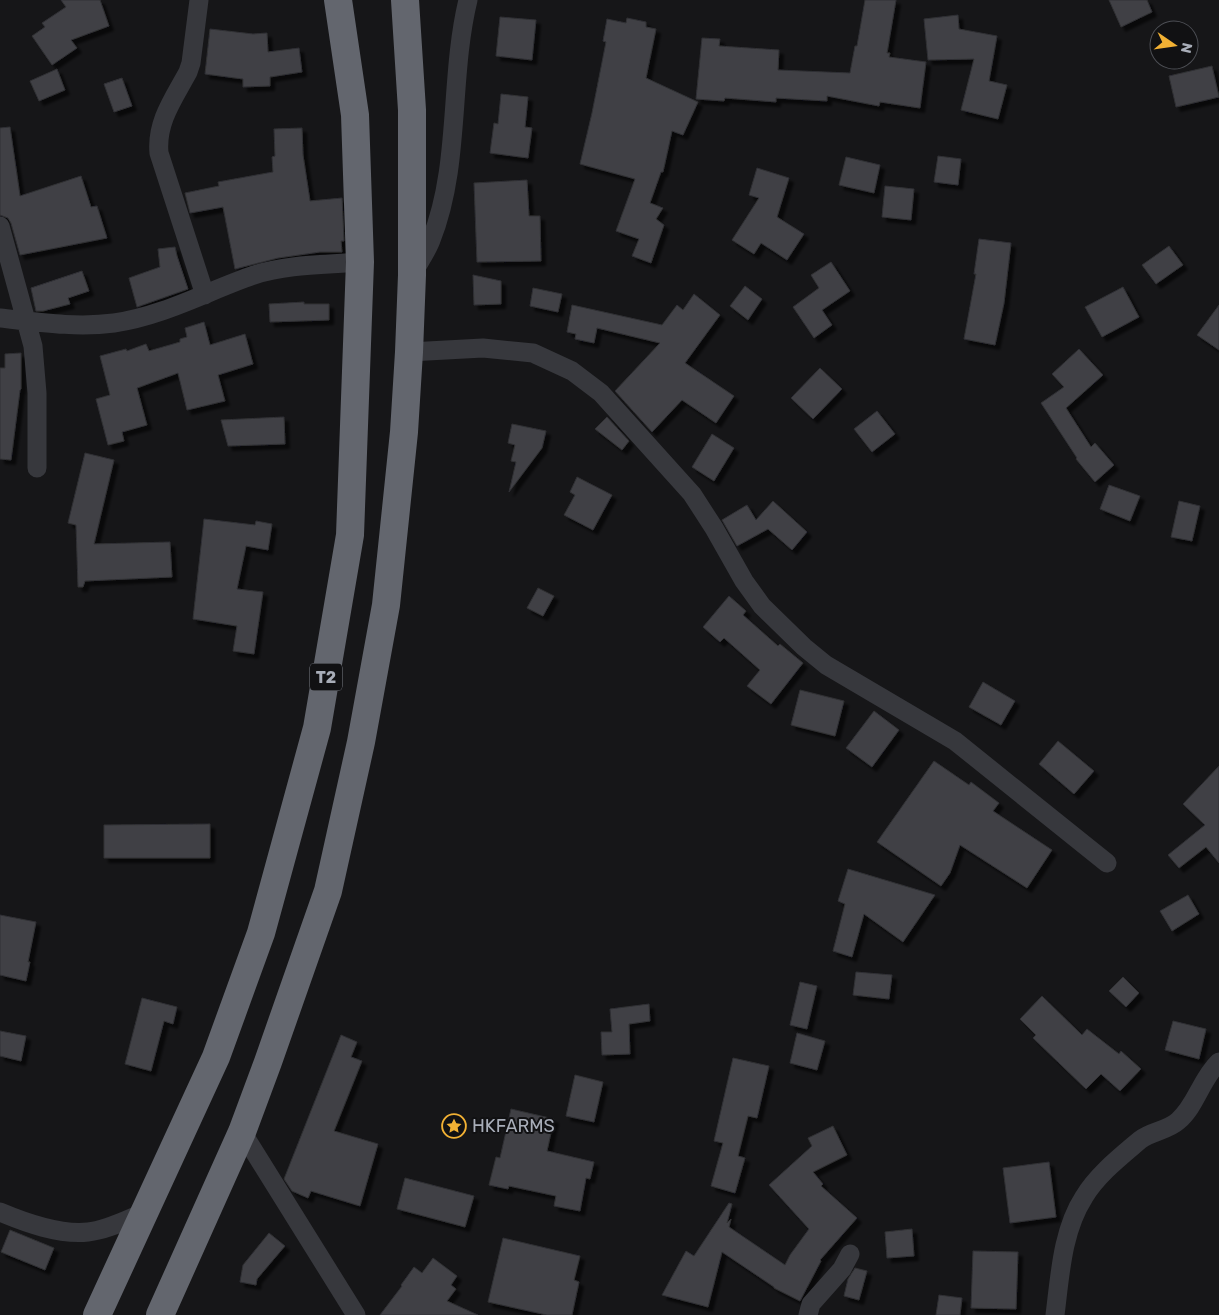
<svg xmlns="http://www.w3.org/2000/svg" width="1219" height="1315" viewBox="0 0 1219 1315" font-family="Rubik,sans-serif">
  <defs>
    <filter id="shadow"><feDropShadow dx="4.5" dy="4.5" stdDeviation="1" flood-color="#0009"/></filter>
  </defs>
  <rect width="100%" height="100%" fill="#161618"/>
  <path fill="#404145" stroke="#303034" filter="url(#shadow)" d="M61,0h39l9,26 -38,14 6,8 -25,17 -20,-29 13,-9 -3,-4 24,-16z
    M865,0h31l-9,53h3l-1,4 37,5 -6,46 -40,-6 -1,4 -52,-10v5l-51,-3v4l-51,-4 -1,3 -28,-2 6,-61 18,1 -1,7 60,4 -1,20 72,3 5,-27h2z
    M1109,0h38l5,12 -31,15z
    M958,15l1,14 38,7 -8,45 18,4 -9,34 -37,-9 13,-51 -46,1 -4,-41z
    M500,17l36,3 -4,40 -36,-4z
    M627,18l19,4v5l10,2 -10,49 52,24 -15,33 -11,-4 -9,41h-2l-11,31 13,5 -7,11 8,6 -13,38 -19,-7 7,-17 -23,-8 19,-52 -55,-15 12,-51 14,-71 -3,-1 4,-22 19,4z
    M210,29l43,5 14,-1 1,19 31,-4 3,24 -32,5v9l-27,1v-8l-38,-5z
    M1212,66l7,31 -43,10 -7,-31z
    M57,69l8,21 -26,11 -9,-20z
    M122,78l10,28 -18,6 -10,-28z
    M501,94l27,3 -3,30 7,1 -4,30 -38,-5 4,-30 4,1z
    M10,127l10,69 61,-20 10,31 6,-1 10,32 -87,17 -9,-32 -3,-5 -8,-3v-87z
    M302,128l1,27 7,46 32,-3 2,43h-3l1,11h-22l-42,6 -43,11 -12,-62 -33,6 -5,-20 34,-7 -1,-4 55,-10 -1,-15 3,-1 -1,-27z
    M938,156l23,3 -3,26 -24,-3z
    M846,157l34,8 -6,28 -35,-8z
    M757,168l32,10 -12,39 27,17 -17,26 -26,-17 -7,11 -22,-14 27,-42 -10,-3z
    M527,180l2,36h11l1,45 -64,1 -3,-79z
    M885,186l29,3 -3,31 -29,-3z
    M979,239l32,4 -7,60 -9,42 -31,-6 12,-65h-2z
    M1169,246l14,19 -27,19 -14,-19z
    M175,247l2,9 11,33 -51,18 -8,-29 31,-11 -2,-18z
    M831,262l19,29 -28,19 10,15 -18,13 -21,-31 26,-19 -8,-13z
    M82,271l7,20 -21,7 2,6 -27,7h-7l-5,-23z
    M473,275l28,6v23l-27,1z
    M745,286l17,13 -14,21 -18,-14z
    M1123,287l16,30 -37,20 -17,-30z
    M533,288l29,6 -4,18 -28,-6z
    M694,294l26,21 -35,48 49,33 -18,27 -34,-23 -30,32 -37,-41 45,-48 -63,-15 -3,15 -19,-4 1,-5 -9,-2 5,-27 90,20 15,-20 6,5z
    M304,302v2h25v16l-59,2 -1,-18z
    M1219,305v45l-22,-15z
    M204,322l6,23 35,-11 8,30 -35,11 7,26 -38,9 -9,-37 -41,15 10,37 -25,7 2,9 -16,4 -12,-46 14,-4 -10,-39 26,-7 1,2 19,-7 3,7 31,-9v-3l7,-2 -2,-9z
    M1079,349l24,26 -37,33 25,39 4,-4 19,22 -19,17 -19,-23 1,-1 -36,-55 23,-16 -12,-13z
    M21,353v36l-1,1 -9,70 -11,-1v-91h5v-14z
    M820,368l22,21 -29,30 -22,-21z
    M877,411l18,23 -23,18 -18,-23z
    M284,417l1,27 -57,2 -7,-26z
    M607,417l22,24 -7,9 -27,-21z
    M512,424l34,7 -4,17 -33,44 7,-30 -5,-1 4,-16 -7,-2z
    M712,434l22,14 -20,33 -22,-14z
    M85,453l29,7 -20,84 76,-2 2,35 -87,4 -2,6h-5l-2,-62 -8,-2z
    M577,477l35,18 -19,35 -29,-15 11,-20 -5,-3z
    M1109,485l31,11 -10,25 -30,-12z
    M773,501l34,31 -15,18 -24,-21 -31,17 -15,-26 25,-15 9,15z
    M1179,501l21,5 -8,35 -21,-4z
    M204,519l51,6 1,-4 16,3 -4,26 -22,-4 -9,43 26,3 -9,62 -21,-3 4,-25 -44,-7z
    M538,588l16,8 -11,20 -16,-8z
    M729,596l17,15 -3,4 35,31 2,-2 23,19 -32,41 -24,-18 13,-16 -36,-32 -4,4 -17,-15z
    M983,682l32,19 -14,24 -32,-18z
    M800,690l44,11 -9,35 -44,-11z
    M874,711l25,19 -27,37 -26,-19z
    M1058,741l36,30 -20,23 -35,-30z
    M934,761l35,24 2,-3 28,21 -6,8 59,39 -25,38 -67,-43 -10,28 -9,13 -64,-44z
    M1219,766v97l-13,-16 -27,21 -11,-13 37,-30 -22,-21z
    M210,824v34h-106v-33z
    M848,869l87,26 -32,47 -39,-28 -12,43 -19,-6 12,-47 -7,-3z
    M1188,895l11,19 -27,17 -12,-20z
    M0,915l36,7 -8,40h2l-4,19 -26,-6z
    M856,972l36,3 -3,24 -36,-4z
    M1123,977l16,16 -13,14 -17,-16z
    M800,982l17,4 -10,43 -17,-4z
    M1042,996l40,39 5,-6 32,25 2,-3 20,18 -21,22 -19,-17 -15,15 -53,-51 3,-3 -16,-16z
    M142,998l35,9 -4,17 -9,-3 -13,50 -26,-7z
    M649,1004l1,17 -21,3 1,30 -28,1 -1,-23h11l-2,-23z
    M1173,1021l33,8 -7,30 -34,-9z
    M0,1031l26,5 -5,25 -21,-5z
    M797,1033l28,8 -8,29 -27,-7z
    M341,1035l16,7 -6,15 11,4 -28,70 44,13 -18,62 -49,-15 -3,7 -16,-7 -8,-12z
    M733,1058l36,8 -12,52 -9,-2 -10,40 7,2 -10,35 -24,-7 12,-43 -9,-2z
    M575,1075l28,7 -9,40 -28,-6z
    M511,1109l43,10 -7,32 47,11 -4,17 -4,-1 -6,33 -26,-5 2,-10 -47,-10 -1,3 -19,-4 7,-28 4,1z
    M833,1126l14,29 -34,17 10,12 -2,2 36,32 -37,42 1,1 -21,40 -26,-13v-1l-52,-35 -14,55 -46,-12 24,-44 8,5 35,-53 3,1 -5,19 4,-4 -2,8 56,38 5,-10 19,-26 -40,-44 43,-39 -4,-8z
    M1049,1162l7,55 -46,6 -7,-55z
    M405,1178l69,18 -9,31 -68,-18z
    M912,1229l2,27 -27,2 -2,-26z
    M10,1230l44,18 -9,22 -44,-18z
    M269,1233l16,13 -28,33 -1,6 -16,-3 3,-17z
    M503,1238l77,18 -6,24 5,2 -7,33h-25l-59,-13z
    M973,1251l45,1 -2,57 -45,-1z
    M433,1258l24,18 -6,9 5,4 -9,12 31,14h-98l22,-29 -1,-1 13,-18 8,6z
    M855,1268l12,3 -8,29 -15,-4 4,-17z
    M939,1295l23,3 -2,17h-24z"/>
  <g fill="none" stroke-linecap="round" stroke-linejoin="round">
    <path stroke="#37383d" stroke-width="19" d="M199,0l-8,63 -3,9c-14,26 -32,50 -29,81l46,142
      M0,226l33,120 4,47v75
      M413,273c6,-11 14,-22 18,-33 30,-75 18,-162 37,-240
      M0,318c37,4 76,10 114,5 49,-7 94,-32 140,-48 34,-11 71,-10 106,-13
      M409,352l74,-4 50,5 39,18 29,22 91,101 22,34 30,53 18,25 42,41 22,18 129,76 152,122
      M242,1132l114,183
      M0,1212c26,11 59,23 88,20 19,-2 38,-12 55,-19
      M808,1315l3,-11 31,-35 8,-15
      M1055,1315c5,-39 7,-84 29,-118 13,-22 36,-40 56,-57 11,-9 27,-9 38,-19 18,-15 23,-42 41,-59"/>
    <path stroke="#63666e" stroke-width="28" d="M97,1315l119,-258 45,-124 56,-205 33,-193 10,-273 -5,-147 -17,-115
      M160,1315l82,-183 26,-70 60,-171 33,-149 25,-137 18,-173 5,-80 3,-77v-165l-7,-110"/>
  </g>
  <defs>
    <g id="sight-ring" transform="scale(1.25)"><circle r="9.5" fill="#111113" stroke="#f2b134" stroke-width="1.5"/><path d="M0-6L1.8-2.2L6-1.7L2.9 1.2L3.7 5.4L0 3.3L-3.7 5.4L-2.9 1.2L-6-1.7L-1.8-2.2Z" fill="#f2b134"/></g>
  </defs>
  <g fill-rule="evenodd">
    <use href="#sight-ring" x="454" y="1126"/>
  </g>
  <g text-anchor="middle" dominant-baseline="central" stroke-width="4" stroke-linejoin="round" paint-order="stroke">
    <rect fill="#111113" stroke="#7b7e86" stroke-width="1" x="310" y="663.5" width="32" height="27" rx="4"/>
    <g font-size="16" font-weight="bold" fill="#a8adb8">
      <text x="326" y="677">T2</text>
    </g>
    <g font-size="18" fill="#a8adb8" stroke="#111113" text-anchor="start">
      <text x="472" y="1126">HKFARMS</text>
    </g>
  </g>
  <g transform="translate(1174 45) rotate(103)"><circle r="24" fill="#111113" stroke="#4d4f55"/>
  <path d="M0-4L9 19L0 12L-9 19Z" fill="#f2b134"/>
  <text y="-8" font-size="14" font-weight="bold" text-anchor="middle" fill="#a8adb8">N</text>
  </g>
</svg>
